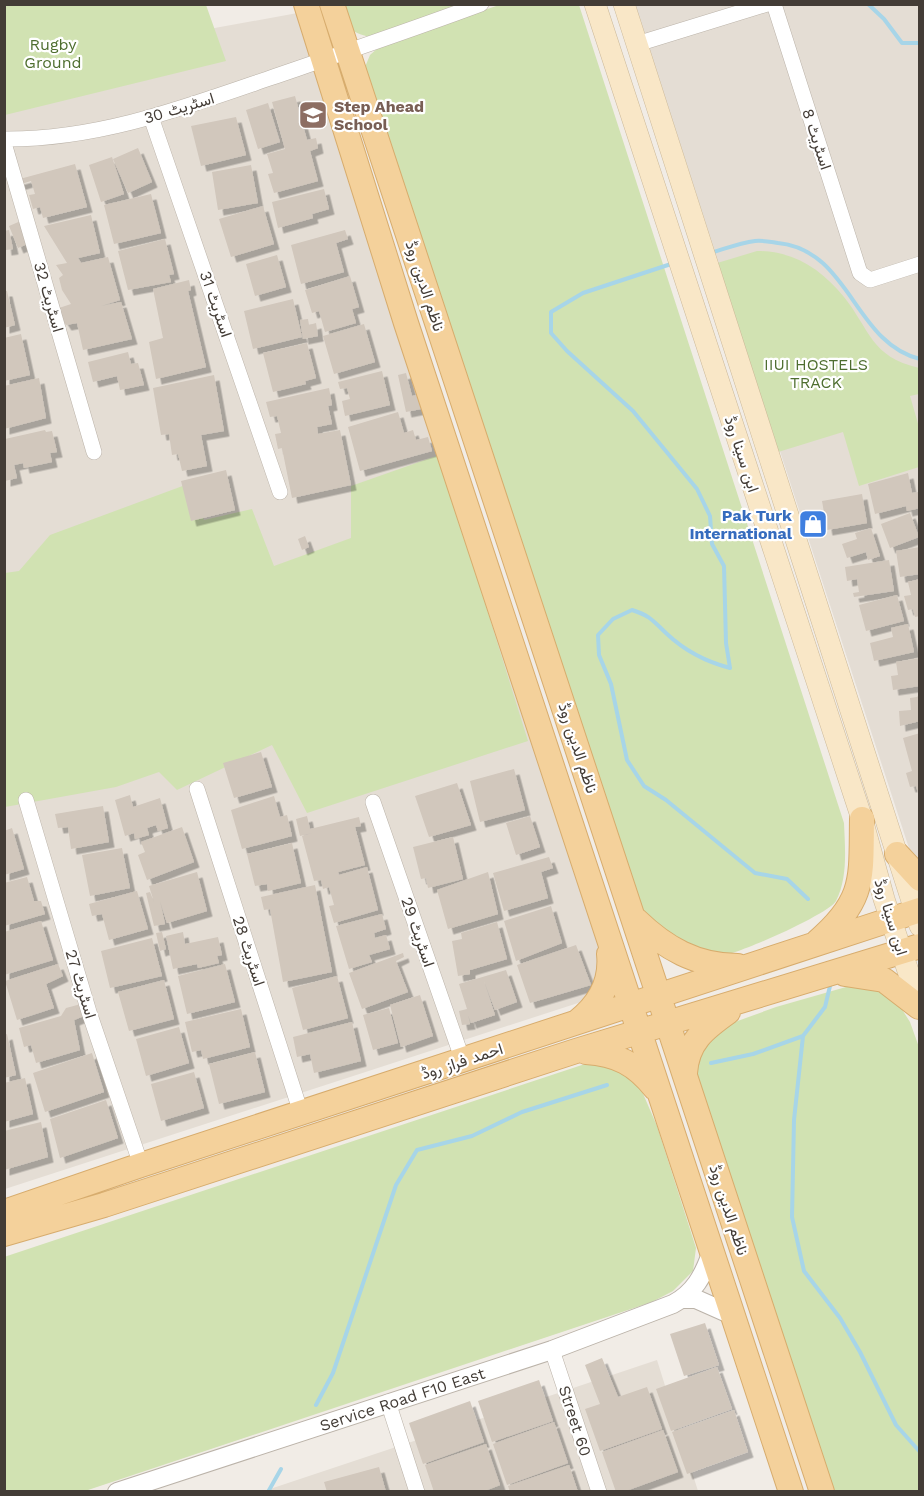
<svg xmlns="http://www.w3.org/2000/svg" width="924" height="1496" viewBox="0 0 924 1496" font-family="'Work Sans',Vazirmatn,sans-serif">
  <defs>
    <filter id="shadow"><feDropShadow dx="5.5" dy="5.5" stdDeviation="0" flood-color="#0004"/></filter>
  </defs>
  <rect width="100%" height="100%" fill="#f1ece6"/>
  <path fill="#e4ddd4" d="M635,5h284v874z
    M303,12l312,979 -610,198v-1123z
    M657,1360l41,131 -437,1z"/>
  <path fill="#d1e2b2" d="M4,5h202l20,56 -221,54z
    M336,5h122l-87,32c-22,-4 -27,-13 -35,-32z
    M499,5h80l265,818c1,25 4,55 -8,78 -7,13 -105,57 -121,56 -31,-3 -50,-18 -72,-37l-278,-853 5,-12 9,-8z
    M757,251c37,0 64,18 87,46 27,34 26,59 75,71v26l-9,2 9,31v40l-60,19 -16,-54 -68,21 -61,-189z
    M439,455l89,286 -221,72 -35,-68 -95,45 -18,-18 -43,15 -111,20v-234l14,-2 31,-36 138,-51 16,36 48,-11 22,57 77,-28v-52z
    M860,983l29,6 21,33 10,28 -1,441h-89l-139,-434 33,-31 52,-19z
    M594,1061l26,2 21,26 16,37 39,122 -3,23 -20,20 -21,11 -570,190 -77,-1 -1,-234z"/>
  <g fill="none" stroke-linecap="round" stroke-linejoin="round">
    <path stroke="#a7d5e8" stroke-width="4" d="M868,4l16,15 18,24h18
      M710,253c14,-4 30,-10 45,-12 7,-1 16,1 23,2 72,7 76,100 142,116
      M674,263l-91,30 -32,19v21l16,18 66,60 64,78 13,27 2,28 12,22 2,77 4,25c-23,-6 -46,-18 -63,-34 -14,-13 -16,-18 -35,-24l-19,9 -15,16 1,20 12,29 16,76 17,26 22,14 89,73 32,6 21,20
      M830,986l-5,21 -22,29 -9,84 -2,97 12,54 36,47 20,34 36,73 24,27
      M711,1063l42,-9 50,-18
      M316,1405l17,-32 63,-188 21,-35 55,-14 50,-24 85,-27
      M268,1492l13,-23"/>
  </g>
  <path fill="#d1c7bc" filter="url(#shadow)" d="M295,96l12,44 9,-2 2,10 -8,3 8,30 -44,12 -6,-19 5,-1 -6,-19 18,-5 -13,-47z
    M268,103l12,39 -22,7 -12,-39z
    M236,117l10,38 -45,11 -10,-40z
    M138,148l14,34 -24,11 -15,-34z
    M112,157l12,37 -23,8 -12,-37z
    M75,164l12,43 -44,11 -3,-11 -7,2 -4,-14 6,-1 -4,-13 -13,4 -2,-5z
    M251,165l7,38 -40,7 -6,-38z
    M324,189l5,20 -17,5 1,4 -35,10 -6,-26z
    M151,194l10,39 -47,11 -10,-39z
    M263,206l11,38 -43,13 -12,-38z
    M91,215l9,38 -22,5 3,5 27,-6 12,43 -19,6 20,-4 11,37 -49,11 -6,-27 -11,2 -4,-6 -3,-11 12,-4 -9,-14 -3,-12 4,-3 -7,-10 11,-2 -23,-37z
    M23,220l9,22 -14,6 -9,-22z
    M9,230l4,19 -7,1 -2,-19z
    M345,230l3,9 -12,4 8,29 -43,12 -10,-39z
    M165,239l9,35 -5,1 2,7 -43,8 -10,-39z
    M277,255l9,32 -31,9 -9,-32z
    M350,276l9,31 -7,2 4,14 -31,9 -6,-21 -7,2 -7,-23z
    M189,280l2,10 -3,1 18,76 -50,12 -7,-37 14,-4 -10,-49z
    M4,291h3l8,34 -11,3z
    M293,299l9,38 -49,12 -9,-38z
    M308,319l1,6 7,-2 2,13 -15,3 -3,-19z
    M364,324l11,38 -41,12 -11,-38z
    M21,334l9,41 -26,6v-43z
    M307,343l9,35 -11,3 1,3 -33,8 -10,-39z
    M128,352l3,12 7,-1 6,22 -24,5 -3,-14 -24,6 -5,-20z
    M382,371l8,34 -45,11 -3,-15 8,-2 -3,-11 -7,1 -2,-7z
    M406,373l6,23 11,-2 3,14 -20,4 -8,-37z
    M214,375l10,56 -23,4 6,31 -25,5 -4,-17 -6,1 -3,-21 -8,1 -8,-47z
    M39,378l7,40 -42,11v-43z
    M329,388l3,17 -4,1 4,18 -15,3 1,7 22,-4 11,55 -59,13 -10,-50 -4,1 -3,-15 6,-1 -4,-17 -7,1 -4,-15z
    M398,412l6,21 9,-3 3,10 12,-3 4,14 -72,20 -12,-44z
    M45,430l1,2 6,-1 5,21 -7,1 2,9 -28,6 -1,-5 -9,2 3,13 -12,3v-42z
    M226,470l9,40 -44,11 -10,-40z
    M908,473l4,20 6,-1 2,16 -13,3 -1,-5 -31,8 -7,-30z
    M862,494l5,29 -40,7 -5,-29z
    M910,513l9,24 -29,11 -9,-24z
    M871,528l9,28 -12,4 -2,-8 -19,6 -5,-14 15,-5 -2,-6z
    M305,536l4,11 -7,3 -4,-11z
    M920,547v27l-20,3 -4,-26z
    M889,560l5,31 -40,6 -1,-4 6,-1 -2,-13 -10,2 -2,-14z
    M920,579v37l-5,1 -2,-8 -5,1 -4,-14 7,-1 -3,-13z
    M897,595l7,26 -38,10 -7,-26z
    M908,624l6,28 -40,9 -4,-18 23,-6 -2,-9z
    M920,658v28l-27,4 -2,-14 7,-1 -2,-13z
    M920,694v27l-20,5 -1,-15 12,-1 -1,-12 7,-1z
    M920,733v63l-1,1 -3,-11 -6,1 -4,-14 6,-2 -9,-33z
    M261,752l11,35 -38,11 -11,-35z
    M514,769l11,41 -45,12 -10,-41z
    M457,783l14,42 -42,12 -14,-41z
    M130,795l3,12 27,-9 8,30 -10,3 -2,-6 -9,3 2,7 -14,4 -1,-6 -9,3 -10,-36z
    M274,796l6,21 7,-2 5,21 -50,13 -11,-39z
    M103,806l6,36 -38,7 -3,-22 -10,1 -3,-14z
    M307,816l3,13 49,-12 2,9 -6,1 10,38 -27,7 1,3 28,-8 11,43 -44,13 -5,-17 5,-1 -5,-18 -6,2 -2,-9 -7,1 -12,-45 10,-3 -12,3 -4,-17z
    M530,816l10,31 -24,8 -10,-32z
    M182,827l12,35 -47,18 -9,-25 7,-3 -4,-10z
    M12,828l12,41 -20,6v-44z
    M453,837l10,42 -35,9 -2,-10 -5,1 -8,-32z
    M292,843l9,40 -33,8 -1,-7 -12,2 -8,-32z
    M122,848l8,40 -40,8 -8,-41z
    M549,857l4,11 -12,4 7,26 -44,13 -11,-38z
    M197,872l10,39 -40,12 -7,-22 5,23 -11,2 -8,-33 4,-1 4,10 -5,-16z
    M488,872l10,42 -50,15 -11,-39z
    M27,877l7,24h7l4,13 -41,12v-43z
    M315,885l17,87 -49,10 -13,-73 -6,1 -3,-13z
    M137,891l11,38 -39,11 -7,-26 -10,2 -3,-12z
    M551,906l11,37 -46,18 -12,-40z
    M382,914l4,15 -12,4 1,5 11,-3 4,14 -21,6 3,7 -23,7 -13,-43z
    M41,921l12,39 -49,15v-43z
    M497,922l10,37 -37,11v4l-12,2 -6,-35 10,-2 -1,-6z
    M162,932l4,17 -6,2 -4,-18z
    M183,932l2,12 33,-7 4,18 -5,1 2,7 -21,5 -1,-4 -24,5 -7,-33z
    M152,938l10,38 -52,12 -9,-37z
    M576,945l15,40 -61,18 -13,-38z
    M403,953l1,4 -8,4 12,31 -46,17 -13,-36z
    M58,964l5,12 -17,8 8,24 -37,12 -12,-39z
    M225,964l10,38 -48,12 -9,-38z
    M506,970l11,32 -22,8 -11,-29 11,34 -24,8 -3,-8 2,9 -8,1 -3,-14 8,-2 -8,-25z
    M337,976l11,42 -45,12 -11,-42z
    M164,980l10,39 -45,12 -11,-39z
    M420,995l13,41 -32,11 -11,-42z
    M81,1004l3,12 -10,4 6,30 -44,13 -5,-18 -7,2 -5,-19 42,-12 5,-8z
    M389,1008l9,35 -25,7 -10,-35z
    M241,1009l9,38 -47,12 -2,-9 -9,2 -7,-30z
    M352,1022l9,39 -47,12 -4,-19 -13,3 -4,-20z
    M179,1027l10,36 -43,13 -10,-37z
    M7,1034l9,41 -12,3v-43z
    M255,1052l10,40 -46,12 -10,-40z
    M92,1053l12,39 -59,20 -12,-39z
    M194,1072l10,36 -43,13 -10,-37z
    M25,1078l8,36 -29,8v-39z
    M106,1100l12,38 -58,20 -10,-39z
    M41,1122l7,35 -44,13v-39z
    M705,1323l14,42 -35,11 -14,-42z
    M602,1358l16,39 29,-10 15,42 -62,22 -15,-42 15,-5 -15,-39z
    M717,1367l15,42 -61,22 -15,-42z
    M539,1380l14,41 -61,21 -14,-41z
    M470,1401l14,41 -61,22 -14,-41z
    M734,1410l14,42 -61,22 -15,-42z
    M554,1422l14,41 -61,22 -14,-41z
    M663,1430l15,42 -55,20h-7l-14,-40z
    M486,1444l14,41 -18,7h-48l-9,-27z
    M569,1465l9,27h-68l-2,-6z
    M379,1467l7,25h-59l-3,-10z"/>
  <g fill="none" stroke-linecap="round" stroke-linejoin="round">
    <g stroke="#bbb3a9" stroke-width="16">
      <path id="minor" d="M774,4l86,269 10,7 50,-16
        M637,44l130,-40
        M151,117l129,375
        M4,139c93,1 179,-31 266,-61 70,-24 141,-48 211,-74
        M4,143l90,309
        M197,789l104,324
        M26,800l63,212 52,153
        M373,802l90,259
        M552,1350l47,142
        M388,1402l29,90"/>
    </g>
    <g stroke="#bbb3a9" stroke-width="20">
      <g id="tertiary">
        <path d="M684,1299h12l36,16"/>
        <path id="s1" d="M117,1492l435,-142 121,-46c21,-11 30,-28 38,-50"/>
      </g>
    </g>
    <g stroke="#ccb999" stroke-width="22">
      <path id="secondary" d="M595,4l267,815 22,80 36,108
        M624,4l296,922"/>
    </g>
    <g stroke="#d7ac6d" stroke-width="26">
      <path id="primary" d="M306,4l100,319 385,1169
        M332,4l490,1488
        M897,854l23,25
        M636,920c29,28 60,46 102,46
        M817,942c49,-42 44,-64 45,-123
        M845,974l39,6 35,27
        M577,1022c22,-17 35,-39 32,-68
        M586,1052c31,2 50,12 69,36
        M685,1073c2,-31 19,-44 43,-61
        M4,1212l137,-47 779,-255
        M4,1234l100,-29 472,-154 344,-105"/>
    </g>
    <use href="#minor" stroke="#fff" stroke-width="15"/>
    <use href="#tertiary" stroke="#fff" stroke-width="18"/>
    <use href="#secondary" stroke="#f9e7c7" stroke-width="21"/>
    <use href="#primary" stroke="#f4d19b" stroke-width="24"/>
  </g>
  <defs>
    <g id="school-square" transform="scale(1.5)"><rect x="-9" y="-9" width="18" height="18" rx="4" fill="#8d6e63" stroke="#fff"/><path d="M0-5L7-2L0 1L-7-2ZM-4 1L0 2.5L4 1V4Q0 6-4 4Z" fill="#fff"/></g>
    <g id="shop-square" transform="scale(1.5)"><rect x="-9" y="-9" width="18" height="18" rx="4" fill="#3f7fe0" stroke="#fff"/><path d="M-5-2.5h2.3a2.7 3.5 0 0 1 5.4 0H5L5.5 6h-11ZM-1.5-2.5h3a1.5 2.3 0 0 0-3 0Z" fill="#fff"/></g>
  </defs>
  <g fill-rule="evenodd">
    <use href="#school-square" x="313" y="115"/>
    <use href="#shop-square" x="813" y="524"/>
  </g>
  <g text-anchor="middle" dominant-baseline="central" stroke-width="4.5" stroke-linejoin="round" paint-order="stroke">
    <g font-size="16" fill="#4e6e2f" stroke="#fff">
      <text x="53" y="44">Rugby<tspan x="53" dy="18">Ground</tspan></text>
      <text x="816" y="364">IIUI HOSTELS<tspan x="816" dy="18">TRACK</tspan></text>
    </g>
    <g font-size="16" font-weight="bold" fill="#785e54" stroke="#fff" text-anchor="start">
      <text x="334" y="106">Step Ahead<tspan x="334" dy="18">School</tspan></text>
    </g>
    <g font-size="16" fill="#433c36" stroke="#fff">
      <text transform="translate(179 108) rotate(-17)">اسٹریٹ 30</text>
      <text transform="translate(817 139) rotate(72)">اسٹریٹ 8</text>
      <text transform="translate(425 286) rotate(72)">ناظم الدین روڈ</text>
      <text transform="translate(49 297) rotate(74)">اسٹریٹ 32</text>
      <text transform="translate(216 304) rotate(71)">اسٹریٹ 31</text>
      <text transform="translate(742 454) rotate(72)">ابن سینا روڈ</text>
      <text transform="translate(578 748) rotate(72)">ناظم الدین روڈ</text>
      <text transform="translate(891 917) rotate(73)">ابن سینا روڈ</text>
      <text transform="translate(418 932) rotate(71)">اسٹریٹ 29</text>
      <text transform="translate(249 951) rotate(72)">اسٹریٹ 28</text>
      <text transform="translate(81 984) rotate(73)">اسٹریٹ 27</text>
      <text transform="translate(462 1061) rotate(-18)">احمد فراز روڈ</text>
      <text transform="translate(729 1210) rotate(72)">ناظم الدین روڈ</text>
      <text stroke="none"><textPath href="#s1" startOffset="300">Service Road F10 East</textPath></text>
      <text transform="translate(575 1421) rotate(72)">Street 60</text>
    </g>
    <g font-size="16" font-weight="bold" fill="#366cbe" stroke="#fff" text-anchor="end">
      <text x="792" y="515">Pak Turk<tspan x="792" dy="18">International</tspan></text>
    </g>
  </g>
  <rect width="924" height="1496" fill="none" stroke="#433c36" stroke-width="12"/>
</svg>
